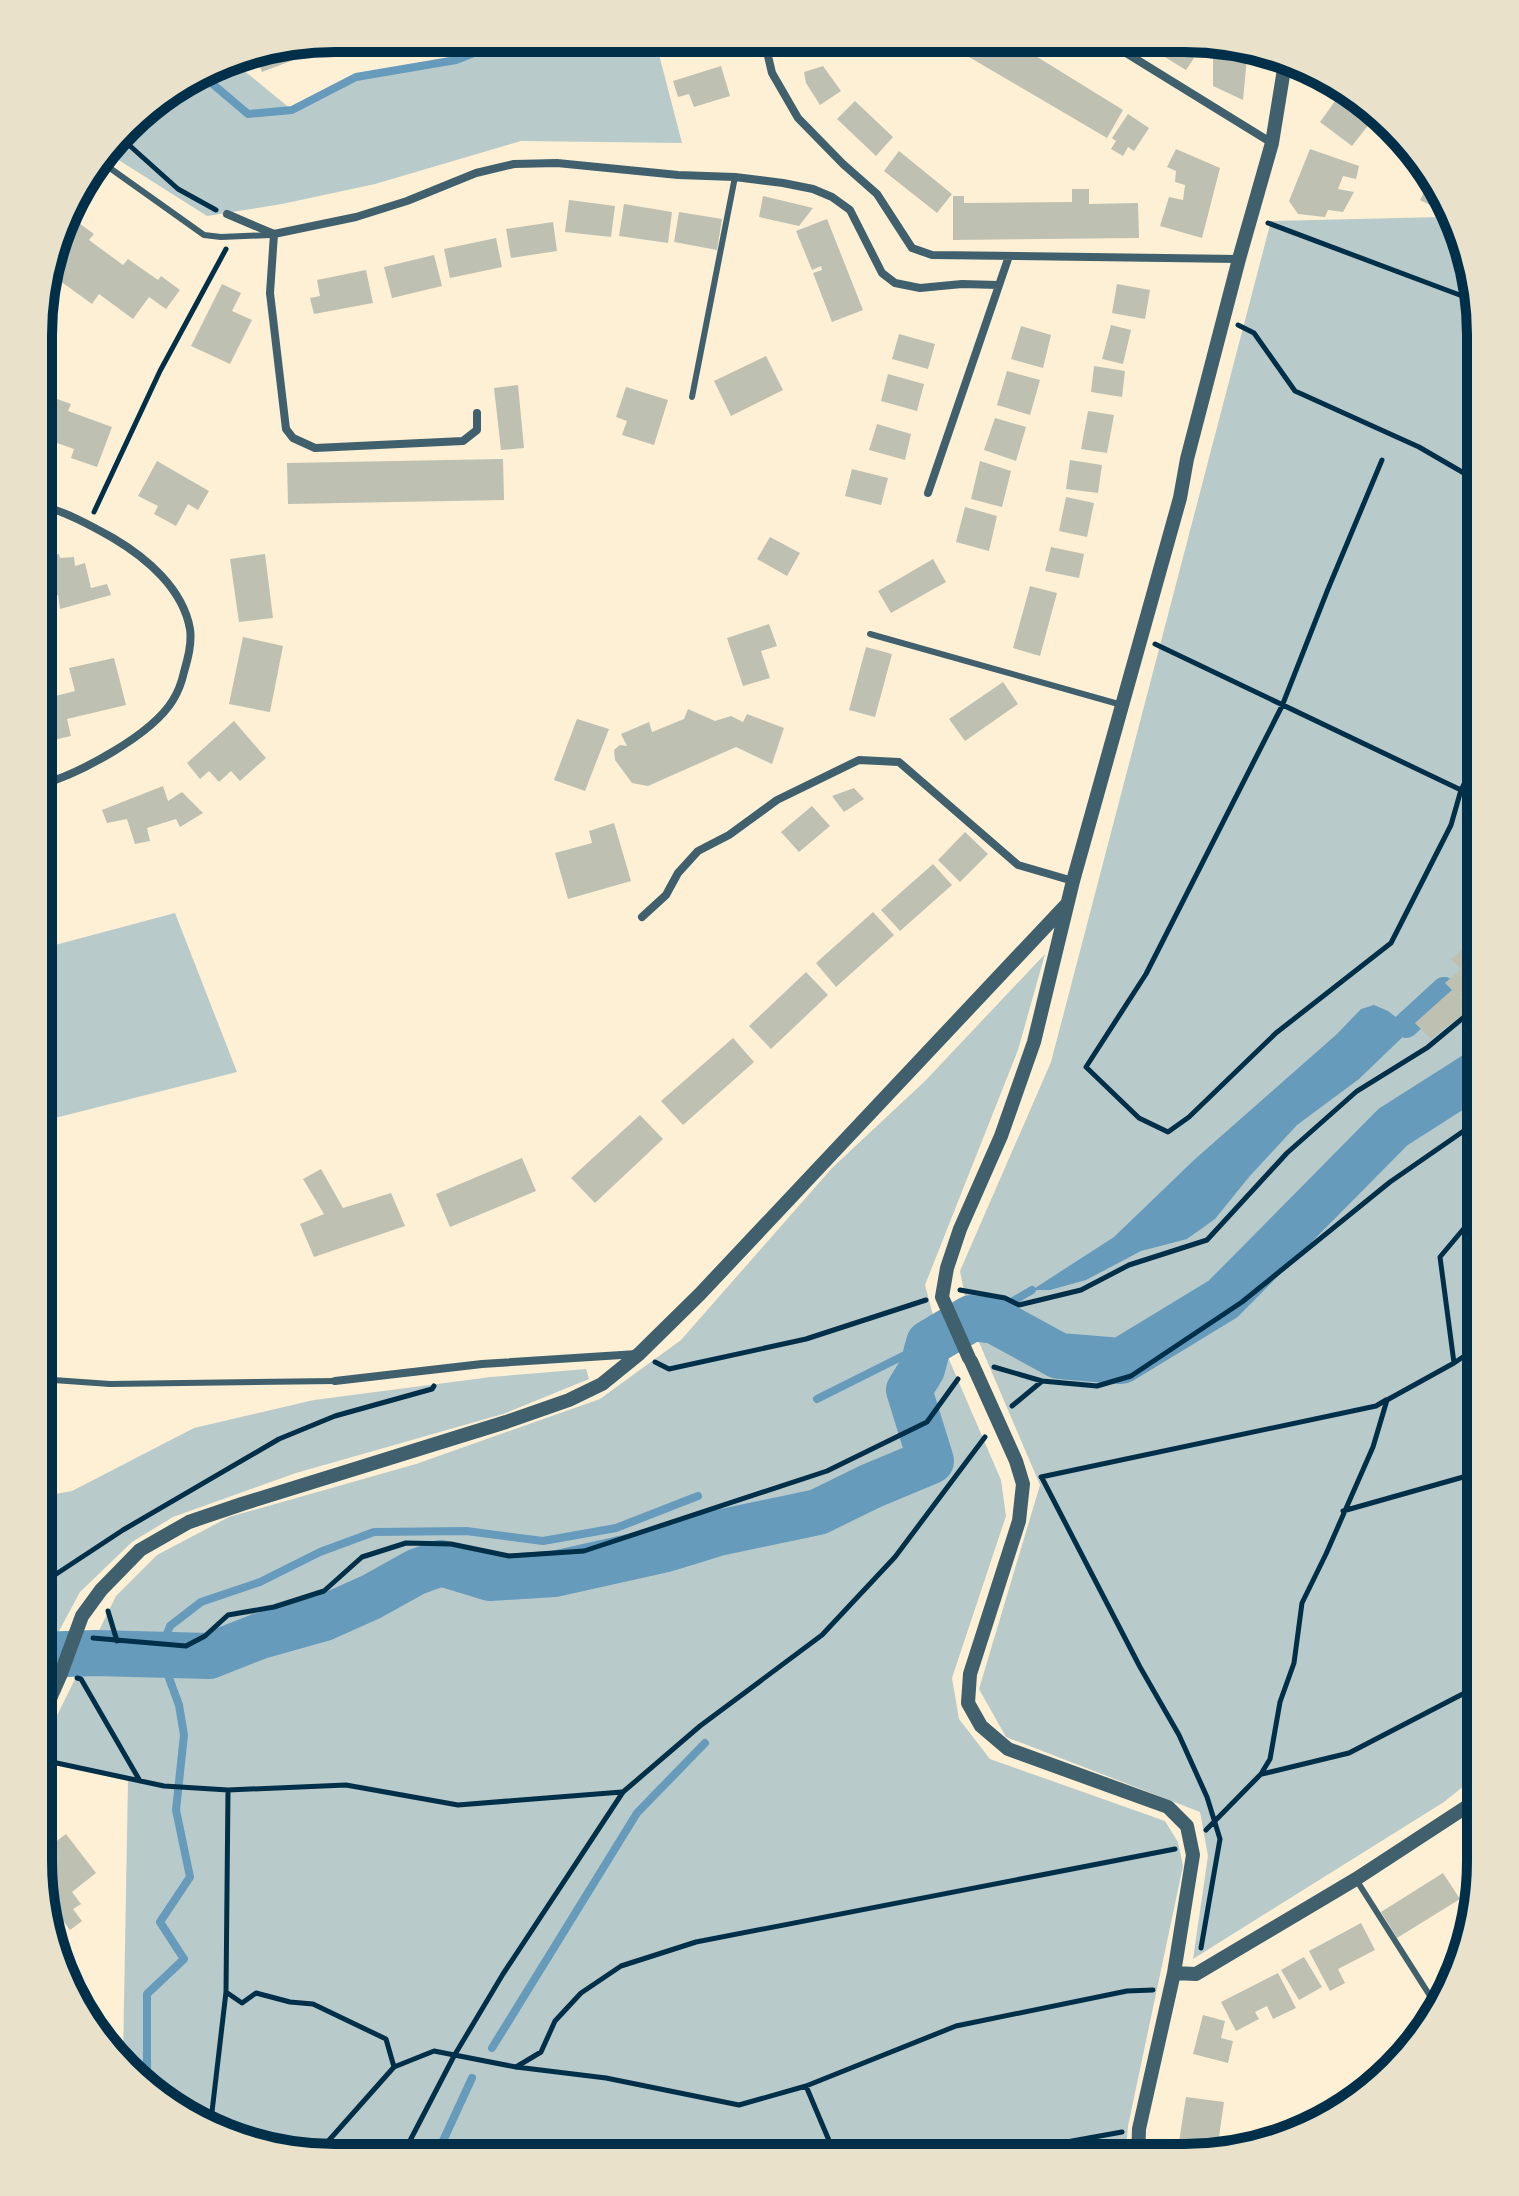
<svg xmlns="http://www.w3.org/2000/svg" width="1519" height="2196" viewBox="0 0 1519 2196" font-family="'Work Sans',sans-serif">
  <rect width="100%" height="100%" fill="#fdf0d5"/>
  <path fill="#b9caca" d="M510,39h145l27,104 -161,-2 -146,43 -93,20 -75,12 -101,-64 34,-41 90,-52 62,51 64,-33 100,-17z
    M1441,217l13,1 27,117 -1,1438 -36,29 -251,157 15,-103 -8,-44 -194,-75 -27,-48 61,-204 -70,-164 -10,-50 91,-209 220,-841z
    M175,913l62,159 -198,50 1,-173z
    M1045,954l-27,96 -93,235 13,49 63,146 5,36 -54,162 7,41 31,40 175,62 13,21 5,24 -55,260 -3,32 -828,-2 -75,-20 -67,-39 -32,-39 5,-277 -90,-20v-7l78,-158 41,-41 72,-38 187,-53 184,-65 81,-59 151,-172 93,-87z
    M586,1369l3,10 -86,35 -207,59 -123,44 -41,25 -52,50 -28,52 -14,33 1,-180 33,-6 122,-63 120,-28 177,-23z"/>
  <path fill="#669bbc" d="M1374,1005l14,6 23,18 -52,50 -62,46 -48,52 -34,42 -28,20 -46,12 -55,29 -36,10h-18l82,-53 80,-77 143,-126 24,-25z"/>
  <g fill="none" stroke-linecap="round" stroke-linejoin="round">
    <path stroke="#669bbc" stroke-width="8" d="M202,75l46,39 44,-4 64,-33 100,-17 54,-21
      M982,1319l50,-29
      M922,1369l61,-35 42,4
      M817,1399l112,-56
      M158,1655l12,-29 31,-24 59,-20 60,-30 54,-20 92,-1 77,10 73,-13 82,-32
      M492,2048l145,-235 68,-70
      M147,2088v-94l37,-35 -24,-37 30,-45 -14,-67 8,-75 -5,-30 -10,-27 -5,-23
      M436,2156l36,-78"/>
    <path stroke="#669bbc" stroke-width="26" d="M1406,1025l38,-35"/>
    <path stroke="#669bbc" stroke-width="46" d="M38,1655l57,-2 114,3 51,-20 64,-18 47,-21 45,-25 25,-9 49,15 64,-4 112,-25 52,-16 100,-21 53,-26 60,-25 -22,-71 13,-21 7,-26 42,-25 24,3 64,35 62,5 102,-62 170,-172 88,-56"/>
  </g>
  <path fill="#bec0b2" d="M665,39h42l-36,15z
    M940,40h70l113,70 -16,28z
    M1137,40h32l25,18 -8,12z
    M1213,41h10l25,6 -5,53 -30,-14z
    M296,45l5,12 -39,15 -8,-21z
    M721,66l9,30 -36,11 -5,-13 -11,3 -5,-16z
    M823,66l18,25 -21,14 -14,-22 -2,-11z
    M1354,95l23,19 -25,32 -32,-24 18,-25 10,7z
    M855,101l38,36 -17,19 -39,-37z
    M1128,114l21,14 -15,23 -6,-4 -5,9 -12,-7 5,-8 -4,-3z
    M1176,149l44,19 -18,70 -42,-12 9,-29 14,3 2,-15 -10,-3 1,-11 -9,-4z
    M1310,149l49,17 -3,13 -13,-3 -5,13 16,3 -11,20 -15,-2 -3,7 -27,-3 -9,-13z
    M899,151l53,43 -15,19 -53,-42z
    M1430,179l21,25 1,4 -4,6 -28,-14z
    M1072,189h17v15l49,-1 1,35 -186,2v-44h11v7l108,-1z
    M763,196l50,12 -14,18 -40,-9z
    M569,200l46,6 -4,31 -46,-5z
    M624,204l48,8 -4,31 -49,-7z
    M679,212l43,7 -5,31 -43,-8z
    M68,215l26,19 -5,6 34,25 5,-6 30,21 3,-4 19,14 -14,19 -17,-12 -16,22 -34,-25 -7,10 -36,-26 9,-12 -11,-9z
    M827,219l36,91 -31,12 -19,-49 9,-3 -1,-4 -9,4 -16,-39z
    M553,222l4,29 -46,7 -5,-29z
    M496,238l6,29 -52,11 -6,-29z
    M434,255l8,31 -50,12 -8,-31z
    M366,270l7,33 -59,11 -4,-16 10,-2 -3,-16z
    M222,284l19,9 -9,18 20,9 -22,44 -39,-18z
    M1117,284l33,6 -5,29 -33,-6z
    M1111,325l20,5 -8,34 -21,-5z
    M1021,326l30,9 -8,33 -32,-9z
    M899,334l36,10 -7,25 -36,-10z
    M766,356l17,34 -52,26 -17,-35z
    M1094,366l31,5 -3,26 -31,-5z
    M1007,371l33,9 -10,35 -33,-10z
    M888,374l36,10 -7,27 -36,-10z
    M518,385l6,63 -23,2 -7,-62z
    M626,387l42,13 -14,45 -32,-10 5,-14 -11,-4z
    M40,393l31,11 -3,7 44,16 -15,40 -26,-9 3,-9 -34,-12z
    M1088,411l26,4 -7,38 -26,-4z
    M995,418l31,9 -10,34 -32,-11z
    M877,424l34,10 -6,26 -36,-10z
    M503,459l1,41 -216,4 -1,-41z
    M1070,460l32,5 -4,28 -32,-4z
    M157,461l52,30 -11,19 -10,-6 -12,22 -22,-12 4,-8 -20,-10z
    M980,461l31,10 -9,36 -31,-8z
    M852,469l36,9 -7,27 -36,-9z
    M1066,497l28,6 -7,34 -28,-6z
    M965,507l32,9 -8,35 -33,-9z
    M770,537l30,16 -13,23 -30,-17z
    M1051,547l33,7 -5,24 -34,-7z
    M59,554l1,4 14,-1 1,9 10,-3 6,25 16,-4 4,11 -51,14 -2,-14 -15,3 -3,-16v-24z
    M265,554l8,64 -34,4 -9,-63z
    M933,559l13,23 -55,31 -13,-22z
    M1030,586l27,7 -17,63 -27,-8z
    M769,624l8,22 -16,5 9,27 -27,8 -16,-48z
    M243,637l40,9 -13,66 -41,-8z
    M866,647l26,7 -17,63 -26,-7z
    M114,658l12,47 -59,14 4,17 -31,7v-35l6,-1 -2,-8 31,-8 -6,-23z
    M1003,682l15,22 -53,37 -16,-22z
    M688,709l27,12 16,-5 12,6 4,-8 37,14 -12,36 -36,-17 -88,39 -16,-3 -17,-23 -1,-10 6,-5 7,1 -6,-12 28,-12 3,10 32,-13z
    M577,719l32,10 -24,62 -31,-11z
    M234,721l32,37 -26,23 -9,-10 -12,11 -10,-11 -9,8 -13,-16z
    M163,786l5,15 14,-9 21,21 -23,14 -4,-8 -29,9 3,13 -15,3 -8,-25 -20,4 -5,-13z
    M854,788l10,11 -20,13 -12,-16z
    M812,806l18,20 -31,26 -18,-20z
    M614,823l17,58 -63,18 -13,-46 37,-10 -3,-12z
    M965,832l23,22 -28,28 -22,-22z
    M933,864l19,21 -52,46 -19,-21z
    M873,912l21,23 -58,52 -20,-24z
    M1462,950l19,15v16l-21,16 10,12 -39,30 -16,-16 37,-33 -7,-7 16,-14 -10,-10z
    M806,972l22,23 -57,54 -22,-23z
    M733,1038l21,24 -71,63 -22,-24z
    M640,1115l23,24 -68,64 -24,-25z
    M522,1158l14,33 -86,36 -14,-33z
    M321,1169l22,39 48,-15 14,33 -91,31 -14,-33 24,-10 -21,-35z
    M66,1834l30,39 -24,19 9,12 -8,5 9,12 -12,9 -17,-23 -4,3 -11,-49v-6z
    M1443,1873l17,26 -63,39 -16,-26z
    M1361,1923l14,27 -37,19 7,14 -15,8 -21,-40z
    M1304,1957l18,30 -23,13 -18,-30z
    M1278,1973l18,35 -23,11 -6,-13 -12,6 4,7 -23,12 -15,-29z
    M1203,2015l22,6 -4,17 12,3 -5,22 -35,-9z
    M1186,2097l38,5 -7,49 -10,2 -29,-5z"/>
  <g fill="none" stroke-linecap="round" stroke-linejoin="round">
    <path stroke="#003049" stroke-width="5" d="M117,139l12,6 49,44 38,21
      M1268,223l205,77
      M1238,325l16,8 41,58 124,56 50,29 12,11
      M1382,460l-54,129 -46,117 -136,268 -60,93 53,51 29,14 21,-15 87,-84 115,-90 60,-118 10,-35 20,-38
      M94,512l66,-141 66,-122
      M1155,644l306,146
      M960,1290l45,8 14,7 62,-15 48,-25 78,-25 80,-87 70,-62 71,-44 53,-44
      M655,1362l14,7 137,-30 120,-39
      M1454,1363l27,-18
      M994,1367l48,14 55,5 34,-10 111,-74 148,-120 91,-63
      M1012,1406l29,-24
      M1041,1477l335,-71 10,-6
      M1042,1478l98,189 39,68 28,62 13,42 -19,109
      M1343,1511l138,-39
      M38,1586l85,-56 156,-91 56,-23 97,-27 2,-3
      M108,1611l9,30
      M93,1638l93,8 19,-10 23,-21 46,-8 50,-16 38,-34 44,-14 45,1 58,12 75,-5 243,-80 100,-49 31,-43
      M77,1678l4,1 59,102
      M38,1759l126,27 64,4 118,-5 112,20 164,-13
      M1262,1774l87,-21 131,-68
      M1206,1830l55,-56 9,-15 10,-57 14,-39 8,-60 24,-49 47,-107 14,-47 67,-37 -14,-106 41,-49
      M226,1992l16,11 14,-10 34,9 23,2 73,35 8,28 40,-16 82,16 90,11 133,27 67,-19 150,-60 171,-35 26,-1
      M516,2067l25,-15 14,-31 26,-28 40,-27 75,-24 479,-93
      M806,2086l30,71
      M210,2129l16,-137 2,-202
      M315,2156l79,-89
      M402,2156l52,-100 49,-82 120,-182 77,-66 122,-91 73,-78 90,-120
      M1008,2157l64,-16 50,-9"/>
    <path stroke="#3f606c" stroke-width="6" d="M98,162l9,4 97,69 17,2 50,-2
      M692,397l43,-220
      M870,634l252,71
      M39,1379l71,5 225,-3
      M1357,1881l82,129"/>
    <path stroke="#3f606c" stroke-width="8" d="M764,39l8,34 26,45 45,46 34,30 35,54 20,7 307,4
      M1105,40l167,103
      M227,214l47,20 82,-17 51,-16 69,-28 38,-9 43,-1 121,12 57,2 48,6 30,6 19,8 18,13 32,63 13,10 25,5 42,-4 36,1
      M274,234l-4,59 16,136 7,9 22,10 148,-7 14,-11v-17
      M928,493l81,-237
      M40,785c39,-11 112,-50 133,-85 5,-8 9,-19 11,-28 4,-14 8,-29 6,-43 -7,-40 -43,-71 -77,-91 -23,-13 -47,-26 -73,-33
      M642,917l24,-22 12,-22 20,-22 31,-16 48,-35 82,-40 40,2 119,103 55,16
      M335,1381l147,-17 155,-10"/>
    <path stroke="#3f606c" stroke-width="14" d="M969,1358l-27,-61 5,-29 13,-39 41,-93 33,-94 39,-161 107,-383 7,-39 52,-200 33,-116 14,-86
      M971,1361l45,100 7,23 -4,37 -49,153 -2,29 13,23 27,23 160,58 19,19 6,29 -19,118 -35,156 -1,29
      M38,1726l22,-50 22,-60 19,-26 39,-40 49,-28 53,-18 264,-82 63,-22 33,-16 37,-30 61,-60 367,-390
      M1174,1973l22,1 160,-95 124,-81"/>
  </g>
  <path d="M0 0H1519V2196H0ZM335 52H1184A283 283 0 0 1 1467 335V1861A283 283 0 0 1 1184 2144H335A283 283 0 0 1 52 1861V335A283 283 0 0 1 335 52Z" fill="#e9e1ca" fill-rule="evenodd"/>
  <path fill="none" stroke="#003049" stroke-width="10" d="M335 52H1184A283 283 0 0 1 1467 335V1861A283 283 0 0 1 1184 2144H335A283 283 0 0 1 52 1861V335A283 283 0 0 1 335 52Z"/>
</svg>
